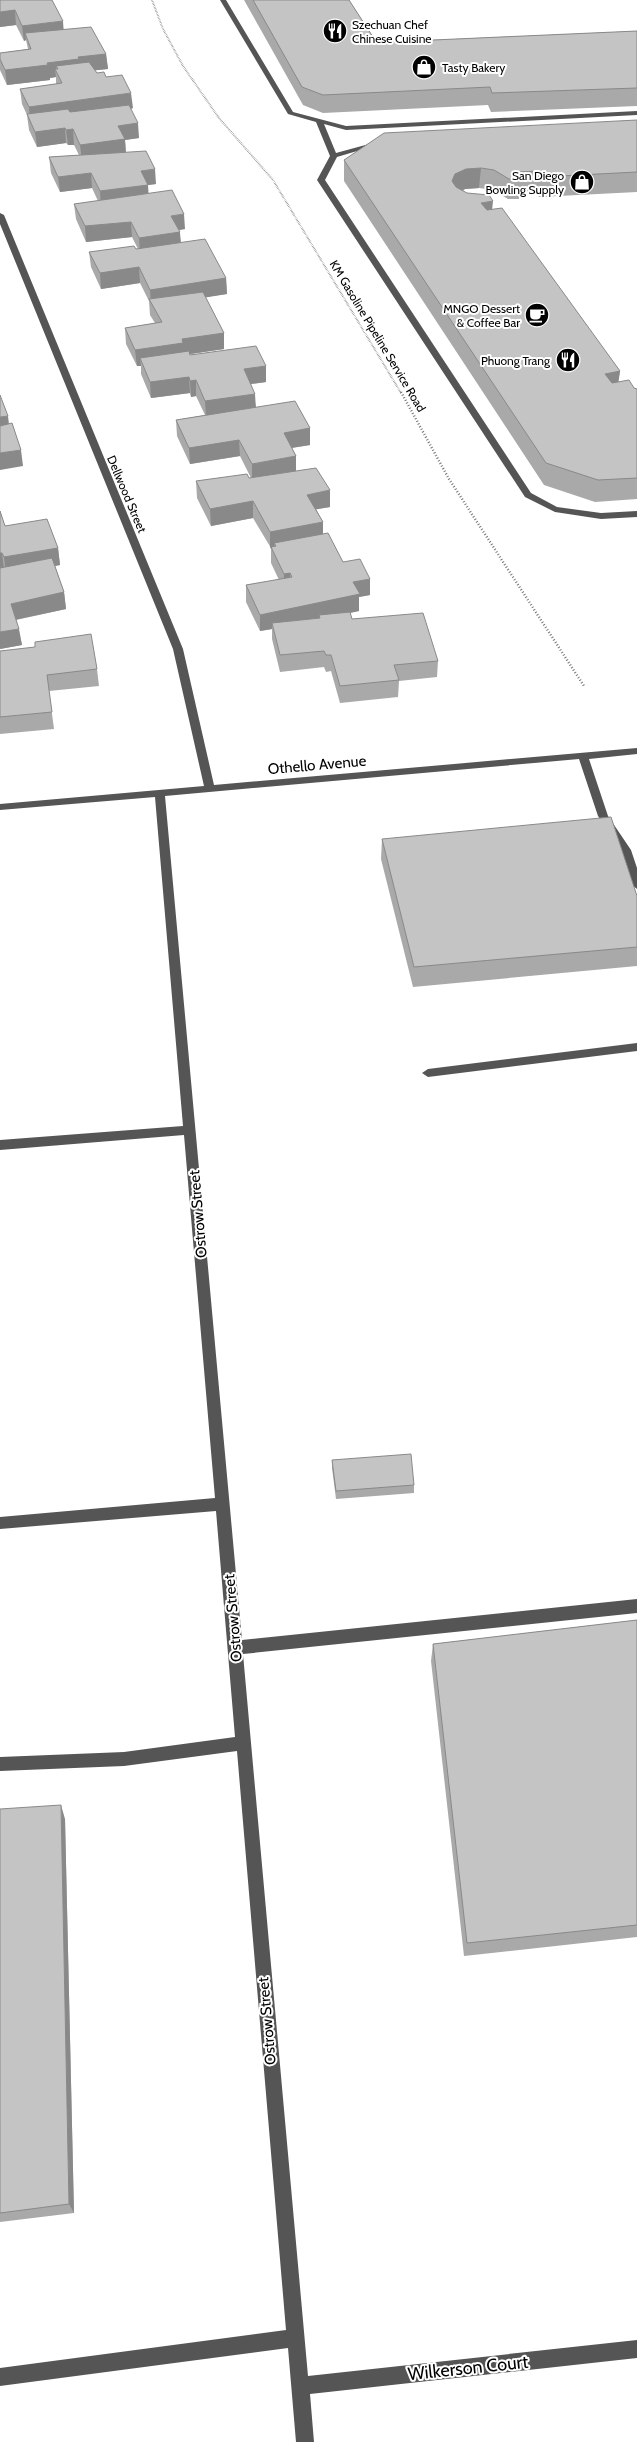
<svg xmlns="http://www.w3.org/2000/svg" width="637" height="2442" viewBox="0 0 637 2442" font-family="Cabin,sans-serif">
  <rect width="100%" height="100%" fill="#fff"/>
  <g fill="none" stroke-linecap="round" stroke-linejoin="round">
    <path stroke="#777" stroke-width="2" stroke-dasharray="0.5 1" stroke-linecap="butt" d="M152,0l11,29 20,37 36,52 54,62 128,213"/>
    <path stroke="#777" stroke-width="2.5" stroke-dasharray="1 2" stroke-linecap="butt" d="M401,392l48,87 135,207"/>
    <path fill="#555" fill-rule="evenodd" d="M220,0h6l67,112 53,14 291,-15v4l-291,15 -22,-6 12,29 44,-12 4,2 -47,14 -12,23 206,313 26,14 44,6 36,-2v6l-36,2 -46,-7 -30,-15 -208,-317 13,-24 -14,-34 -28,-8z
      M0,213l4,2 179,434 31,136 423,-37v6l-48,5 19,57 23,34 6,18v21l-5,-4 -11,-35 -23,-34 -19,-57 -414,37 77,844 395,-41v14l-394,41 65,722 329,-36v18l-327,36 4,48h-18l-8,-94 -288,38v-18l286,-38 -49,-579 -113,15 -124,5v-14l124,-5 111,-15 -19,-226 -216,18v-12l215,-19 -31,-363 -184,15v-10l183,-14 -28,-329 -155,13v-6l204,-18 -31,-137 -173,-425z
      M637,1043v8l-209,26 -6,-4 6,-4z"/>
  </g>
  <path fill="#a9a9a9" d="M0,0l64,29 42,25 2,15 -13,1 2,3 9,4 27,31 -2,1 8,29 -14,2 1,12 30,32 -8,1v9l37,35 -6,1 2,12 45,36 1,16 -22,3 19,36v16l-34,5v1l76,11v16l-15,2 5,23 54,21v17l-18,3 4,8v15l34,36 -14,2 7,13v12l20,28 27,33 -11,2v14l-9,2 2,6 86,42 -1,16 -38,4 -1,16 -58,6 -9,-32 -5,1 -2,-5 -44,5 -8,-33v-10l-12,2 -14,-29v-17l33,-5 -8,-17v-15l-18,-30 -42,8 -14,-28 -1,-17 55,-3 -11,-22 -50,8 -13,-28 -1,-16 29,-5 -9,-19 -5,1 -1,-4 -39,5 -10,-24v-8h-4l-11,-22 -1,-16 30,-5 -5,-8 -1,-14 -9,-18 -39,6 -10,-22 -2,-15 49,-3 -6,-12 -46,5 -10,-23 -2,-15 24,-3 -6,-13 -32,4 -9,-19 -2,-16 30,-2 -5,-10h-6l-2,-2 -29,4 -8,-17 -2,-15 -5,-11 -2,-15 36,-5v-7l-6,1v2l-43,5 -7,-15v-17l28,-4 -2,-9 -2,1 -8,-16 -16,2z
    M244,0h105l24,37 15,5 249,-11v75l-146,6 -3,-7 -165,8 -20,-8z
    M637,120v72l-98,5 -3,-6 -16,1 -1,7h-11l-15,-9 -14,-2 -14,1 -2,2 29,19 128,161 -2,11 19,7v110l-42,3 -51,-17 -200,-304v-21z
    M0,511l5,15 53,22 2,17 -5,1 9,26 2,17 -50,11 6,25 -22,4z
    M0,651l97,18 2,17 -50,5 5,38 -54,5z
    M382,839l255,57v70l-224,21 -32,-128z
    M332,1460l82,25v8l-78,6 -4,-31z
    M637,1620v317l-173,19 -33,-295 2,-17z
    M0,1809l65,10 9,394 -74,9z"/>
  <path fill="#898989" d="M15,10l1,15 -16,2v-15z
    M63,21l1,15 -39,-3 1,7 -2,1 -2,-15z
    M106,54l2,15 -28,3 -22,-3 -2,-3 1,7 -2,-4 1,8 -6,1v2l-43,5 -2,-15 73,-13z
    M131,93l2,15 -103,14 -1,-15z
    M138,123l1,15 -14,2 1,15 -44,5 -2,-15 38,-19z
    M65,128l1,15 -29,4 -2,-15z
    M73,129l1,16h-6l-2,-15z
    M481,168l-2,20 -14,1 -11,5 -2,-13 3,-7 11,-5z
    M155,169l1,15 -8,1 1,16 -48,6 -1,-16 41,-20z
    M91,173l1,15 -32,4 -2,-15z
    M493,201l-2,20 -10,-18z
    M184,214l1,15 -13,2 -1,-15z
    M131,222l1,15 -46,5 -1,-16z
    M180,232l1,16 -41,5 -1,-15z
    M139,267l1,16 -39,6 -1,-16z
    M226,278l1,16 -74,12 -2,-3 -1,-13z
    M224,333v16l-40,6 -44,3 1,8h-4l-2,-16 47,-11z
    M266,366v16l-22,3v-16z
    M620,371l-3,21 -12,-18z
    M189,377l1,16 -39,5 -1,-16z
    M196,380v16l-5,1 -1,-16z
    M255,394l1,16 -50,7 -1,-16z
    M8,416l2,17 -10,1v-17z
    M310,428v17l-26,4v-16z
    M239,440l1,16 -50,8 -1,-16z
    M21,450l2,16 -23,4v-17z
    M296,456v16l-44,8v-16z
    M330,490v17l-23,4v-16z
    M253,501v17l-42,8 -1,-17z
    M323,522v16l-47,8 -2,-3 1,5 -4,-1 -1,2v-17z
    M58,548l2,17 -54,9 -2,-17z
    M0,553h2l2,16 -4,1z
    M290,573v17h-6v-16z
    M370,579v16l-11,2v14l-39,8 -1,-4v4l-47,4v6l-12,2v-16l93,-33z
    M64,592l2,17 -52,11 -3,-16z
    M19,629l3,16 -22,4v-17z
    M61,1805l4,14 9,394 -5,-9z"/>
  <path fill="#c4c4c4" stroke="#898989" d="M0,0h52l11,21 -41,5 -7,-16 -15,2z
    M253,0h96l24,37 15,5 249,-11v57l-145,5 -2,-6 -167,8 -21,-8z
    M91,27l15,27 -28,3 1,2 -32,4 1,2 -43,5 -5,-11v-6l31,-4 -6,-16z
    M89,62l8,11 7,-1 2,5 16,-2 9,18 -102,14 -9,-18 42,-6 -7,-14h3l-2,-3z
    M129,105l9,18 -20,3 7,13 -45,6 -7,-16 -7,1 -1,-2 -30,4 -8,-18 41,-5 2,3z
    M637,120v52l-97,5 -2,-6 -20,1 3,7h-12l-15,-9 -13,-2 -15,1 -11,5 -3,7 4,6 11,6 22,2 4,6 -12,2 6,7 15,-2 118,163 -15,3 7,9 17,-3 5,8 3,1v89l-39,2 -52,-17 -202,-303 40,-27z
    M146,151l9,18 -14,2 7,14 -48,6 -9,-18 -33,4 -9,-20z
    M172,190l12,24 -13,2 9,16 -41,6 -8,-16 -46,4 -11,-22z
    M205,239l21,39 -76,12 -11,-23 -39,6 -11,-21 45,-6 2,3z
    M203,292l21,41 -42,6 1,4 -48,7 -10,-22 37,-6 -13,-23z
    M256,346l10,20 -22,3 11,25 -50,7 -9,-21 -6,1 -1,-4 -39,5 -10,-24 49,-7 1,4z
    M0,395l8,21 -8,1z
    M295,401l15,27 -26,5 12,23 -44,8 -13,-24 -50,8 -13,-28z
    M12,423l9,27 -21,3v-27z
    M316,468l14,22 -23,5 16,27 -53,10 -17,-31 -43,8 -14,-28 51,-7 2,4z
    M0,511l5,15 42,-7 11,29 -54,9 -2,-4h-2z
    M328,533l15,29 17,-3 10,20 -17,3 7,12 -100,21 -14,-30 46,-8 -2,-4 -6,1 -13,-27 5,-1 -2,-3z
    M52,558l12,34 -53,12 8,25 -19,3v-64z
    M350,612l2,7 71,-6 15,48 -44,4 5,15 -59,6 -9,-31h-5l-2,-4 -44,4 -8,-32 48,-5 -1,-3z
    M91,634l6,35 -50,6 5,37 -52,5v-66l35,-4v-5z
    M611,817l26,79v51l-223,20 -32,-128z
    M411,1454l3,31 -78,6 -4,-31z
    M637,1620v305l-170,18 -34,-299z
    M61,1805l8,399 -69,9v-404z"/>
  <defs>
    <g id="restaurant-disc" transform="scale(1.25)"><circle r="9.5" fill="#000" stroke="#fff"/><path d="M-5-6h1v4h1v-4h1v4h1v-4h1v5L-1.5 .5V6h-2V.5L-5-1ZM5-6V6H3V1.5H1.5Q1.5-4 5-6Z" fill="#fff"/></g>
    <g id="shop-disc" transform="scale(1.25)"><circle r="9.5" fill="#000" stroke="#fff"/><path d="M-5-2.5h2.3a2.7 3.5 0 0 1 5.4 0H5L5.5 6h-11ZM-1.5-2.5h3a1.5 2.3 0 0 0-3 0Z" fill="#fff"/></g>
    <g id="cafe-disc" transform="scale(1.25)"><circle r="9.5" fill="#000" stroke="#fff"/><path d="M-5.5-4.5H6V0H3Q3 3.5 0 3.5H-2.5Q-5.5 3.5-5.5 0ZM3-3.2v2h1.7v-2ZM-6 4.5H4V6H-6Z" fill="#fff"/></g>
  </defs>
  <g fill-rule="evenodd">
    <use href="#restaurant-disc" x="335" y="31"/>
    <use href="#shop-disc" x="424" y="67"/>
    <use href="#shop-disc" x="582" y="182"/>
    <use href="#cafe-disc" x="537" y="315"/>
    <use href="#restaurant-disc" x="568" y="360"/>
  </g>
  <g text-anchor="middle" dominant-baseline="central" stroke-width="4" stroke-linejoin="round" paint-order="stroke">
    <g font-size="12" fill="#000" stroke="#fff" text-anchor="end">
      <text x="352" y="24" text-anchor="start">Szechuan Chef<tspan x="352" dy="14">Chinese Cuisine</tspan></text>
      <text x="442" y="67" text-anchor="start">Tasty Bakery</text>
      <text x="564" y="175">San Diego<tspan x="564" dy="14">Bowling Supply</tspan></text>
      <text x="520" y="308">MNGO Dessert<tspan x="520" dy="14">&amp; Coffee Bar</tspan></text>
      <text x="550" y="360">Phuong Trang</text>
    </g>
    <g font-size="12" fill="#000" stroke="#fff">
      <text transform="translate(378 336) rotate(59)">KM Gasoline Pipeline Service Road</text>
      <text transform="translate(127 494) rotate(67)">Dellwood Street</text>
    </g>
    <g font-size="15" fill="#000" stroke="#fff">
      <text transform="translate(317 765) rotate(-5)">Othello Avenue</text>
      <text transform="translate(198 1214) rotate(-95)">Ostrow Street</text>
      <text transform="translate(233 1618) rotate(-95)">Ostrow Street</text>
      <text transform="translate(267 2021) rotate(-95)">Ostrow Street</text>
    </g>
    <g font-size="18" fill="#000" stroke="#fff">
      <text transform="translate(468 2368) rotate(-6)">Wilkerson Court</text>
    </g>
  </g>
</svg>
